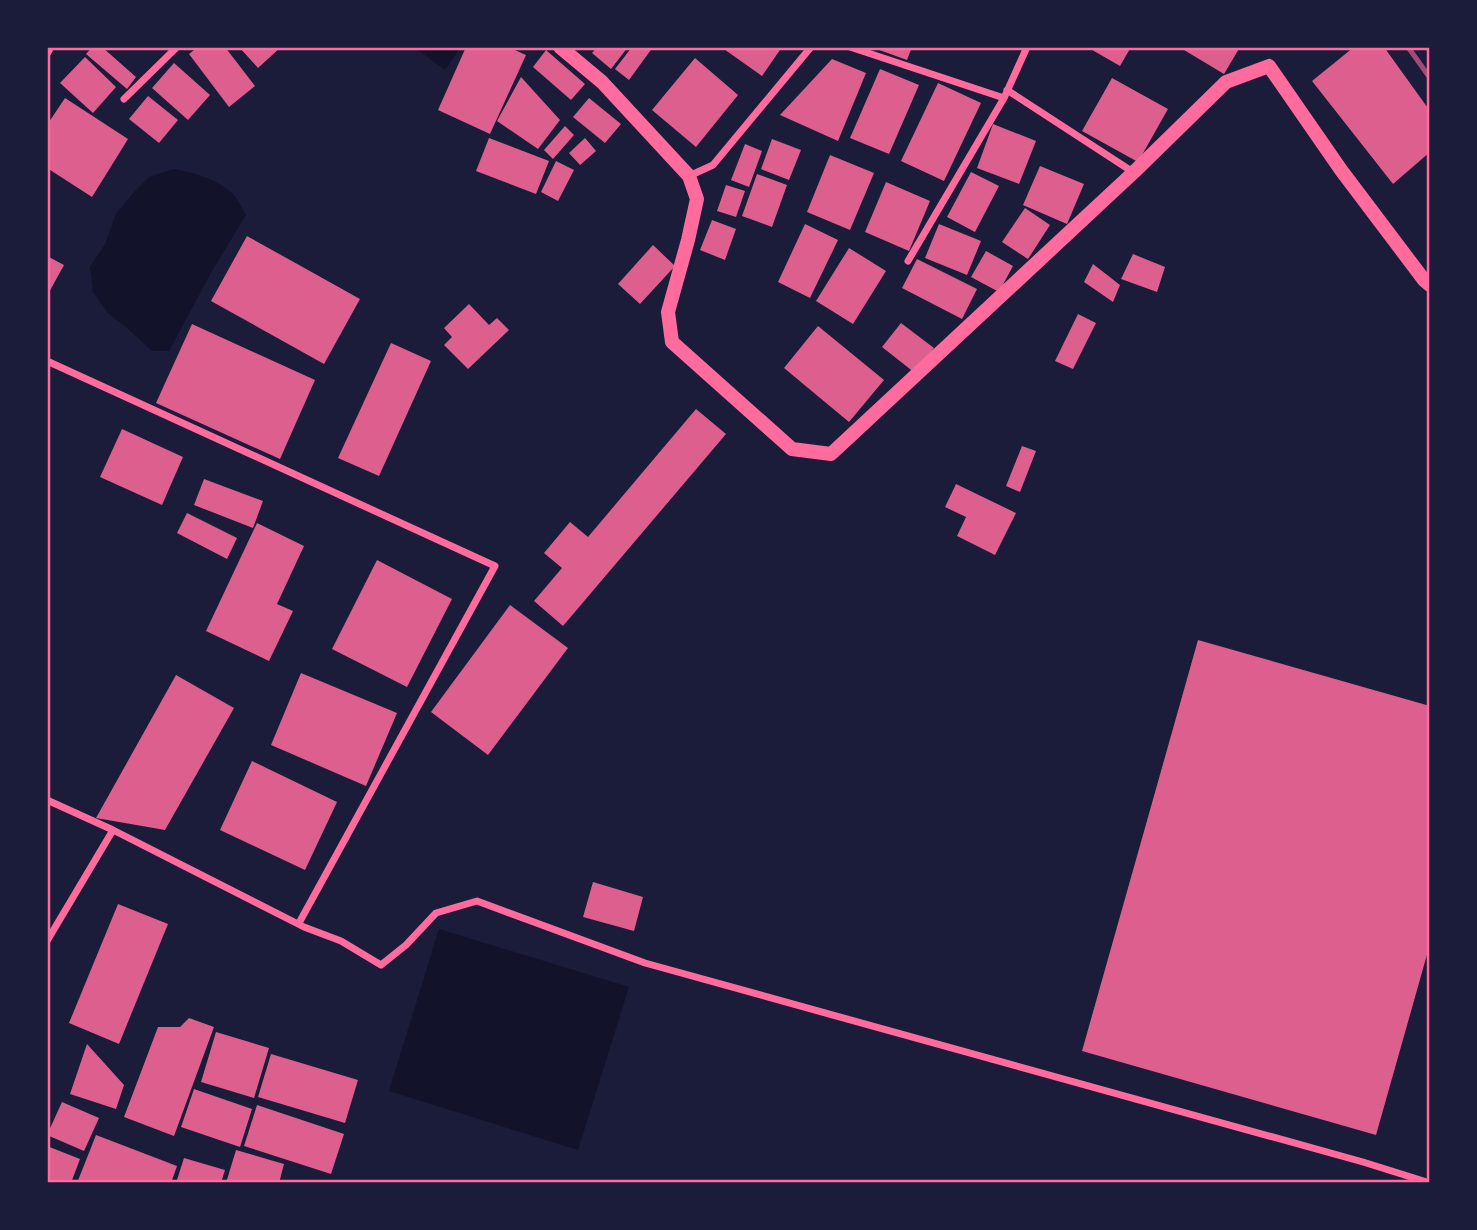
<svg xmlns="http://www.w3.org/2000/svg" width="1477" height="1230" viewBox="0 0 1477 1230" font-family="Poppins,sans-serif">
  <rect width="100%" height="100%" fill="#1b1b3a"/>
  <path fill="#12122b" d="M414,47h47l-16,23z
    M174,169c21,4 50,12 63,30 3,5 6,11 9,16l-34,56 -43,80h-17l-25,-23 -19,-15 -15,-21 -3,-25 15,-23 11,-30 18,-22 15,-15z
    M439,929l190,58 -51,163 -189,-59z"/>
  <path fill="#dd5f8e" d="M92,47h10l34,30 -9,12 -41,-35z
    M198,47h27l30,39 -26,21 -40,-53z
    M239,47h42l-23,21z
    M466,47h42l18,8 -36,79 -52,-24z
    M597,47h31l-17,22 -19,-16z
    M632,47h21l-24,33 -14,-11z
    M721,47h61l-20,29z
    M871,47h41l-5,13z
    M1087,47h44l-11,19z
    M1179,47h61l-16,27z
    M1354,47h30l46,64v41l-37,32 -81,-103z
    M546,50l39,34 -14,16 -38,-33z
    M85,57l31,30 -23,26 -33,-30z
    M695,58l43,37 -42,52 -44,-37z
    M832,59l34,14 -28,68 -58,-26z
    M174,63l36,32 -22,25 -36,-32z
    M880,69l39,16 -30,69 -39,-16z
    M521,77l39,43 -22,29 -41,-28z
    M1112,78l56,31 -30,53 -56,-31z
    M938,83l43,20 -37,78 -43,-20z
    M148,96l30,24 -19,23 -30,-24z
    M65,98l63,41 -36,58 -45,-29v-43z
    M589,98l32,26 -16,19 -32,-26z
    M993,124l43,17 -17,43 -42,-16z
    M565,126l9,9 -21,24 -9,-9z
    M489,138l60,23 -13,33 -60,-23z
    M585,138l11,13 -16,14 -11,-12z
    M772,139l29,11 -12,30 -28,-11z
    M745,144l17,7 -13,36 -18,-7z
    M830,155l44,18 -24,57 -43,-18z
    M556,161l18,9 -16,31 -17,-9z
    M1040,166l44,18 -17,40 -44,-19z
    M971,172l28,14 -24,46 -28,-15z
    M757,174l30,11 -15,42 -30,-11z
    M886,182l44,19 -21,50 -44,-19z
    M726,185l19,6 -9,26 -19,-6z
    M1025,208l25,17 -22,34 -26,-17z
    M712,220l24,9 -11,31 -25,-10z
    M805,224l33,16 -28,58 -32,-16z
    M939,224l42,17 -14,34 -42,-17z
    M247,236l113,63 -36,65 -113,-63z
    M653,245l22,21 -35,38 -22,-20z
    M849,248l37,23 -33,53 -37,-23z
    M986,251l27,15 -14,26 -28,-15z
    M1133,254l32,13 -8,25 -36,-13z
    M47,256l17,9 -17,31z
    M917,259l60,30 -15,30 -60,-31z
    M1093,264l27,21 -7,17 -29,-20z
    M469,304l20,21 8,-7 12,12 -41,39 -24,-24 8,-8 -8,-9z
    M1078,314l18,9 -23,46 -18,-8z
    M901,323l33,25 -19,25 -33,-26z
    M192,324l123,56 -35,79 -124,-56z
    M818,326l66,54 -35,42 -65,-54z
    M391,343l40,18 -52,115 -41,-18z
    M696,409l30,25 -163,192 -29,-25 28,-33 -18,-15 26,-31 18,15z
    M122,429l61,28 -21,48 -62,-28z
    M1022,446l14,5 -16,41 -14,-6z
    M204,479l59,22 -10,27 -59,-23z
    M956,484l60,29 -21,42 -38,-19 9,-19 -21,-10z
    M187,513l50,25 -10,21 -50,-26z
    M257,523l47,23 -27,58 16,7 -24,50 -63,-30z
    M377,560l75,39 -45,88 -75,-38z
    M510,605l58,43 -80,107 -57,-43z
    M1198,640l232,66v238l-54,191 -294,-84z
    M301,673l96,40 -31,73 -95,-41z
    M176,675l58,33 -69,122 -69,-12z
    M252,761l85,41 -32,68 -85,-40z
    M593,882l50,15 -9,34 -51,-14z
    M118,904l50,20 -49,120 -50,-21z
    M189,1018l25,9 -40,109 -50,-19 34,-90h22z
    M216,1032l53,16 -15,50 -53,-16z
    M87,1044l37,41 -8,24 -46,-15z
    M271,1054l87,26 -13,43 -87,-26z
    M194,1089l58,20 -12,38 -59,-20z
    M62,1102l37,16 -15,33 -37,-16z
    M257,1105l87,29 -13,40 -87,-28z
    M96,1135l81,31 -6,17h-94z
    M47,1146l33,13 -9,24h-24z
    M236,1150l48,14 -5,19h-53z
    M184,1158l41,12 -4,13h-45z"/>
  <g fill="none" stroke-linecap="round" stroke-linejoin="round">
    <path stroke="#ff6b9d" stroke-width="7" d="M850,47l154,51
      M47,54l4,-7
      M1007,90l126,82
      M124,99l53,-52
      M689,176l24,-11 98,-118
      M908,261l96,-163 23,-51
      M47,361l448,205 -196,357
      M47,800l66,30 191,97 37,14 40,24 25,-20 30,-32 41,-12 168,62 718,199 67,21
      M47,941l66,-111"/>
    <path stroke="#ff6b9d" stroke-width="14" d="M560,47l42,35 87,94 8,23 -9,41 -20,72 4,30 120,107 39,5 303,-282 92,-90 43,-16 72,104 83,110 6,5"/>
    <path stroke="#a44b75" stroke-width="5" d="M1408,47l22,31"/>
  </g>
  <rect width="1477" height="1230" fill="none" stroke="#1b1b3a" stroke-width="98"/>
  <rect x="49" y="49" width="1379" height="1132" fill="none" stroke="#ff6b9d" stroke-width="2.5"/>
</svg>
